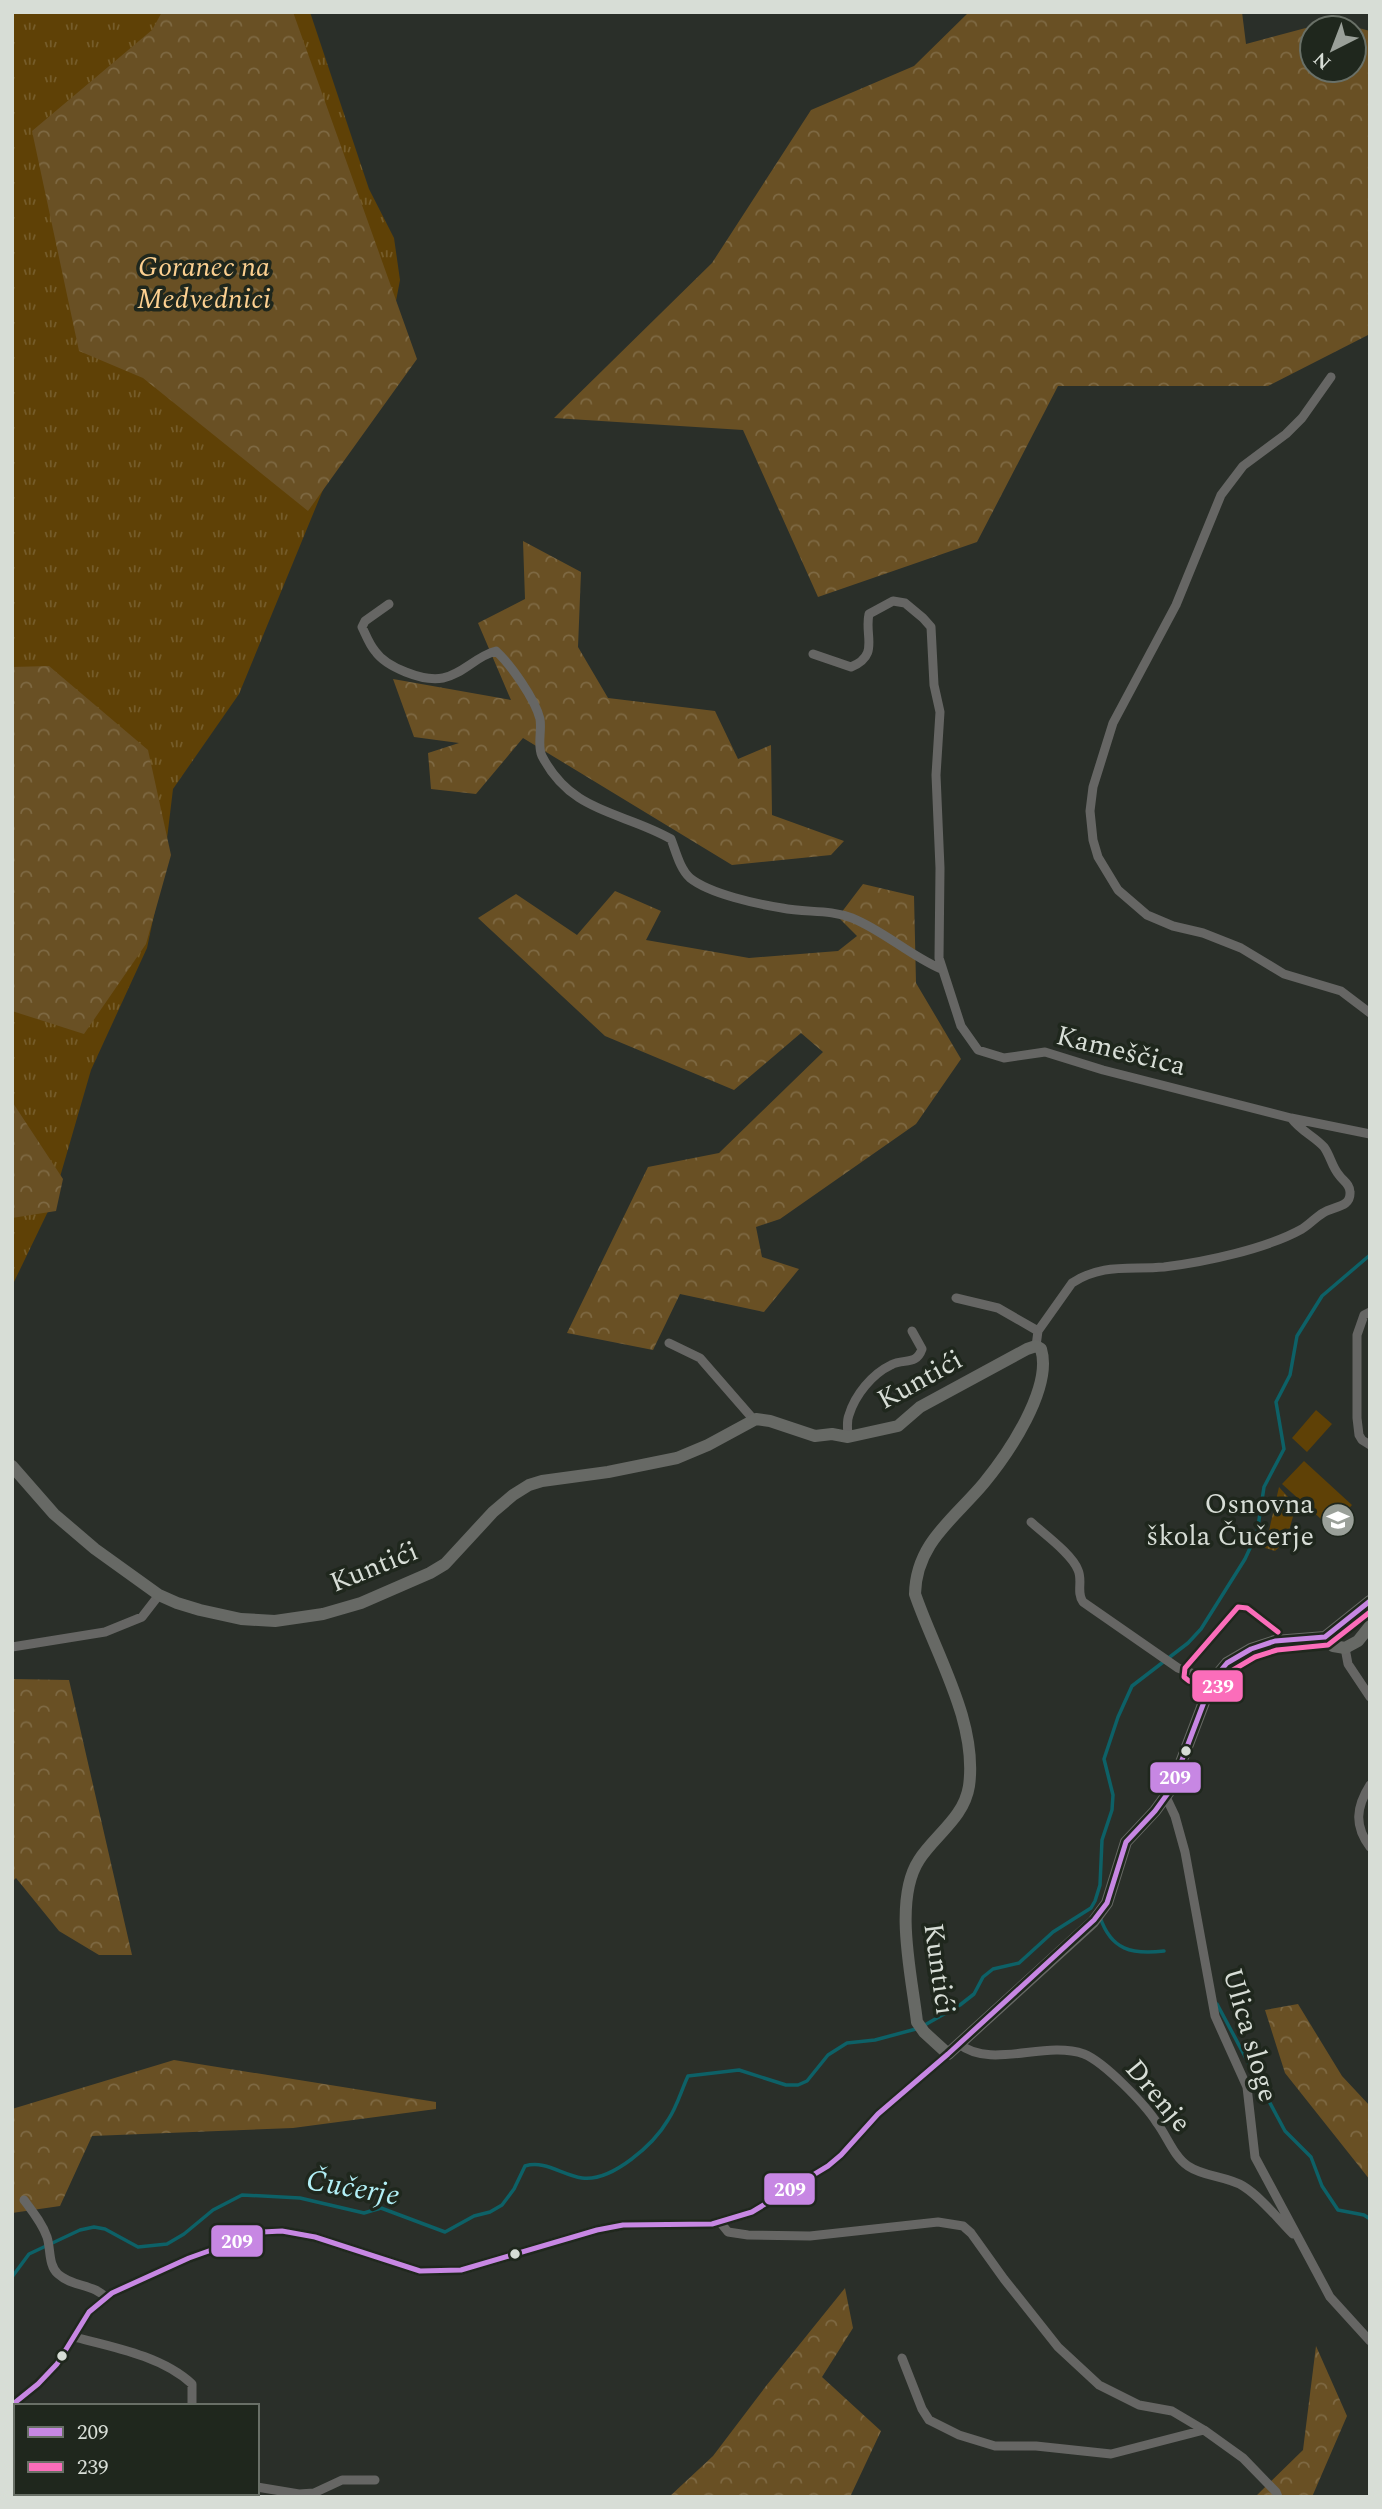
<svg xmlns="http://www.w3.org/2000/svg" width="1382" height="2509" viewBox="0 0 1382 2509" font-family="Spectral,serif">
  <defs>
    <pattern id="grass-tufts" width="24" height="20" patternUnits="userSpaceOnUse" patternTransform="scale(1.75)"><rect width="24" height="20" fill="#5f4106"/><path d="M3 7l-1-3M5 7V3M7 7l1-3M15 17l-1-3M17 17v-4M19 17l1-3" fill="none" stroke="#755c2a"/></pattern>
    <pattern id="forest-crowns" width="20" height="18" patternUnits="userSpaceOnUse" patternTransform="scale(1.75)"><rect width="20" height="18" fill="#695024"/><path d="M2 6a3 3 0 1 1 6 0M12 15a3 3 0 1 1 6 0" fill="none" stroke="#7e6943"/></pattern>
  </defs>
  <rect width="100%" height="100%" fill="#2a2f29"/>
  <path fill="url(#grass-tufts)" d="M12,12h298l59,177 25,49 6,42 -8,42 -153,372 -66,95 -10,83 -16,76 -56,122 -38,131 -41,85z
    M1279,1487l17,19 -10,35 -11,10 -10,-3z"/>
  <path fill="url(#forest-crowns)" fill-rule="evenodd" d="M162,12h131l124,347 -109,152 -165,-133 -64,-27 -47,-220 120,-101z
    M969,12h273l4,32 86,-23 38,10v303l-102,52h-210l-81,156 -159,55 -75,-167 -189,-12 158,-155 99,-153 103,-44zM1312,28h42v42h-42z
    M523,541l58,31 -3,75 30,51 107,13 23,48 33,-14 1,70 72,26 -13,14 -99,10 -209,-127 -47,56 -45,-5 -3,-36 31,-10 -45,-6 -21,-58 118,21 -33,-77 47,-24z
    M49,666l99,84 23,105 -25,89 -62,90 -72,-23v-344z
    M863,884l51,12 2,87 45,76 -45,65 -136,95 -24,8 6,30 37,12 -35,43 -84,-18 -27,56 -86,-17 81,-166 71,-14 104,-101 -22,-19 -67,57 -129,-54 -127,-118 38,-24 61,41 38,-44 46,20 -15,29 103,18 89,-7 19,-15 -19,-19z
    M13,1103l50,76 -7,32 -44,7z
    M12,1679l57,1 63,275h-33l-40,-24 -43,-53 -4,4z
    M1298,2004l44,72 28,30v74l-85,-107 -20,-63z
    M174,2060l262,42v7l-143,19 -201,8 -32,70 -48,7v-104z
    M845,2288l8,40 -31,49 59,54 -31,66h-181l44,-41 53,-70z
    M1316,2346l31,70 -35,81h-57l48,-47z"/>
  <path fill="#5f4106" d="M1316,1410l16,14 -25,28 -15,-14z
    M1304,1461l48,44 -21,23 -49,-44z"/>
  <g fill="none" stroke-linecap="round" stroke-linejoin="round">
    <path stroke="#0d6167" stroke-width="3.5" d="M1100,1917c11,33 32,38 64,34
      M1217,2004l68,127 26,26 11,29 16,24 26,5 6,4
      M923,2026l37,-21 14,-11 9,-17 10,-8 26,-6 34,-31 38,-24 4,-7 5,-16 2,-45 10,-30 1,-15 -9,-36 14,-42 14,-31 56,-43 13,-14 44,-70 12,-26 7,-46 20,-38 -8,-47 14,-27 7,-39 25,-40 48,-41
      M12,2277l17,-23 51,-24 14,-3 11,2 33,18 29,-3 17,-10 29,-24 29,-15 58,3 64,15 17,-5 64,24 29,-16 16,-4 12,-7 12,-16 11,-23c20,-6 37,9 57,12 30,4 72,-34 86,-58 9,-13 13,-29 20,-44l51,-6 47,15h12l9,-4 21,-26 19,-12 28,-3 41,-11"/>
    <path stroke="#666664" stroke-width="9" d="M1331,377l-29,41 -16,16 -43,32 -22,29 -45,110 -63,118 -20,64 -3,24 3,29 5,17 20,33 29,25 26,11 30,7 38,15 43,26 57,17 29,22
      M389,604l-24,17 -3,6c4,8 7,17 13,24 11,16 48,31 68,27 20,-4 33,-22 53,-27 15,14 39,48 44,68 2,12 -3,27 2,37 30,58 80,55 129,83 5,13 9,30 19,39 20,16 67,26 92,30 24,5 47,1 70,10 32,13 57,37 89,51
      M813,654l38,13c29,-12 13,-31 18,-53l24,-13 12,2 18,15 8,9 3,58 6,27 -4,63 4,93 -1,90 22,68 17,24 26,8 41,-6 58,18 188,48 79,16
      M956,1298l42,10 40,23
      M1370,1312l-6,3 -7,20v83l2,17 3,5 8,5
      M669,1343l31,15 54,62
      M1036,1346l2,-15 34,-48c30,-20 58,-13 92,-16 41,-5 102,-18 138,-38 8,-5 14,-12 21,-16 10,-7 28,-5 27,-21 0,-8 -7,-11 -11,-17 -7,-8 -9,-20 -15,-28 -10,-11 -23,-16 -32,-28
      M848,1437c0,-7 -2,-15 1,-22 6,-20 23,-41 42,-50 13,-7 25,1 31,-16l-10,-18
      M1031,1522c13,12 41,32 47,48 5,11 -2,22 5,32l95,66 34,13
      M12,1647l93,-15 37,-15 17,-22
      M1345,1648l3,16 22,33
      M1370,1785c-14,22 -16,41 0,62
      M1166,1797l9,19 10,36 30,164 32,71 8,70 75,140 40,44
      M959,2044c33,26 85,-4 125,10 20,8 61,50 73,69 10,13 17,34 31,43 16,11 38,10 55,20 18,11 35,33 50,48
      M24,2200c9,12 18,23 23,37 4,12 1,28 11,37 14,13 37,10 48,24
      M720,2222l8,10 20,3 62,1 128,-14 25,4 8,7 33,46 54,68 41,38 40,20 33,6 32,19 39,28 33,34 2,5
      M74,2337c39,10 88,19 118,47v22
      M902,2358l20,51 7,11 30,15 36,11h41l75,8 93,-24
      M12,2405l26,-21 19,-20 32,-52 23,-19 77,-35 73,-26 20,-1 33,6 105,34 41,-1 136,-40 26,-5 89,-1 40,-12 76,-46 13,-11 37,-41 70,-60
      M257,2487l42,7 15,-1 28,-13h33
      M159,2493v4"/>
    <path stroke="#676965" stroke-width="12" d="M12,1466l42,48 41,35 64,46 18,8 23,7 41,9 34,2 48,-7 38,-11 69,-30 15,-9 48,-52 20,-17 16,-10 13,-4 66,-9 69,-14 31,-13 48,-26 14,2 45,15 17,-2 16,3 50,-11 22,-19 107,-58 9,-3 5,3c12,39 -33,105 -57,134 -30,36 -68,60 -69,111 20,59 63,128 54,192 -5,32 -34,49 -50,74 -26,40 -7,117 -2,162l7,10 24,22 145,-132 14,-19 19,-61 29,-31 16,-22 41,-108 15,-18 24,-14 24,-8 50,-4 45,-36
      M1325,1637l8,9 12,2 13,-7 12,-15"/>
    <g stroke="#1f271d" stroke-width="10">
      <path id="bus-1" d="M12,2405l26,-21 19,-20 32,-52 23,-19 77,-35 73,-26 20,-1 33,6 105,34 41,-1 136,-40 26,-5 89,-1 40,-12 76,-46 13,-11 37,-41 70,-60 146,-134 13,-17 19,-61 29,-31 16,-22 41,-108 15,-18 24,-14 24,-8 50,-4 45,-36"/>
    </g>
    <g stroke="#1f271d" stroke-width="10">
      <path id="bus-2" d="M1278,1632l-31,-24 -9,-1 -53,61 -1,9 5,4 26,8 18,-19 22,-13 22,-7 51,-5 42,-33"/>
    </g>
    <use href="#bus-1" stroke="#c787e3" stroke-width="5"/>
    <use href="#bus-2" stroke="#fb6dba" stroke-width="5"/>
  </g>
  <defs>
    <g id="school-disc" transform="scale(1.75)"><circle r="9.5" fill="#9aa099" stroke="#1f271d"/><path d="M0-5L7-2L0 1L-7-2ZM-4 1L0 2.5L4 1V4Q0 6-4 4Z" fill="#fff"/></g>
  </defs>
  <g fill-rule="evenodd">
    <use href="#school-disc" x="1338" y="1520"/>
  </g>
  <g fill="#d7ddd6" stroke="#1f271d" stroke-width="2.5">
    <circle cx="1186" cy="1751" r="6"/>
    <circle cx="515" cy="2254" r="6"/>
    <circle cx="62" cy="2356" r="6"/>
  </g>
  <g text-anchor="middle" dominant-baseline="central" stroke-width="7" stroke-linejoin="round" paint-order="stroke">
    <g font-size="28" font-style="italic" fill="#fcd090" stroke="#1f271d">
      <text x="204" y="267">Goranec na<tspan x="204" dy="32">Medvednici</tspan></text>
    </g>
    <g font-size="28" fill="#d7ddd6" stroke="#1f271d">
      <text transform="translate(1121 1051) rotate(14)">Kameščica</text>
      <text transform="translate(920 1380) rotate(-29)">Kuntići</text>
      <text transform="translate(374 1567) rotate(-22)">Kuntići</text>
      <text transform="translate(939 1969) rotate(82)">Kuntići</text>
      <text transform="translate(1250 2035) rotate(74)">Ulica sloge</text>
      <text transform="translate(1158 2096) rotate(50)">Drenje</text>
    </g>
    <g font-size="28" fill="#d7ddd6" stroke="#1f271d" text-anchor="end">
      <text x="1314" y="1504">Osnovna<tspan x="1314" dy="32">škola Čučerje</tspan></text>
    </g>
    <g font-size="30" font-style="italic" fill="#b2f0f7" stroke="#1f271d">
      <text transform="translate(353 2188) rotate(10)">Čučerje</text>
    </g>
  </g>
  <g stroke="#1f271d" stroke-width="2.5">
    <rect x="1191" y="1669" width="53" height="34" rx="7" fill="#fb6dba"/>
    <rect x="1149" y="1761" width="53" height="33" rx="7" fill="#c787e3"/>
    <rect x="763" y="2172" width="53" height="34" rx="7" fill="#c787e3"/>
    <rect x="210" y="2224" width="54" height="34" rx="7" fill="#c787e3"/>
  </g>
  <g font-size="19" text-anchor="middle" font-weight="bold" fill="#fff">
    <text x="1218" y="1693">239</text>
    <text x="1175" y="1784">209</text>
    <text x="790" y="2196">209</text>
    <text x="237" y="2248">209</text>
  </g>
  <rect width="1382" height="2509" fill="none" stroke="#d7ddd6" stroke-width="28"/>
  <rect x="14" y="2404" width="245" height="91" fill="#1f271d" stroke="#697067" stroke-width="2"/>
  <rect x="28" y="2427" width="35" height="10" fill="#c787e3" stroke="#697067" stroke-width="2"/>
  <text x="77" y="2439" font-size="21" fill="#d7ddd6">209</text>
  <rect x="28" y="2462" width="35" height="10" fill="#fb6dba" stroke="#697067" stroke-width="2"/>
  <text x="77" y="2474" font-size="21" fill="#d7ddd6">239</text>
  <g transform="translate(1333 49) rotate(222)"><circle r="33" fill="#1f271d" stroke="#697067" stroke-width="2"/>
  <path d="M0-5L12 26L0 18L-12 26Z" fill="#9aa099"/>
  <text y="-10" font-size="19" font-weight="bold" text-anchor="middle" fill="#d7ddd6">N</text>
  </g>
</svg>
